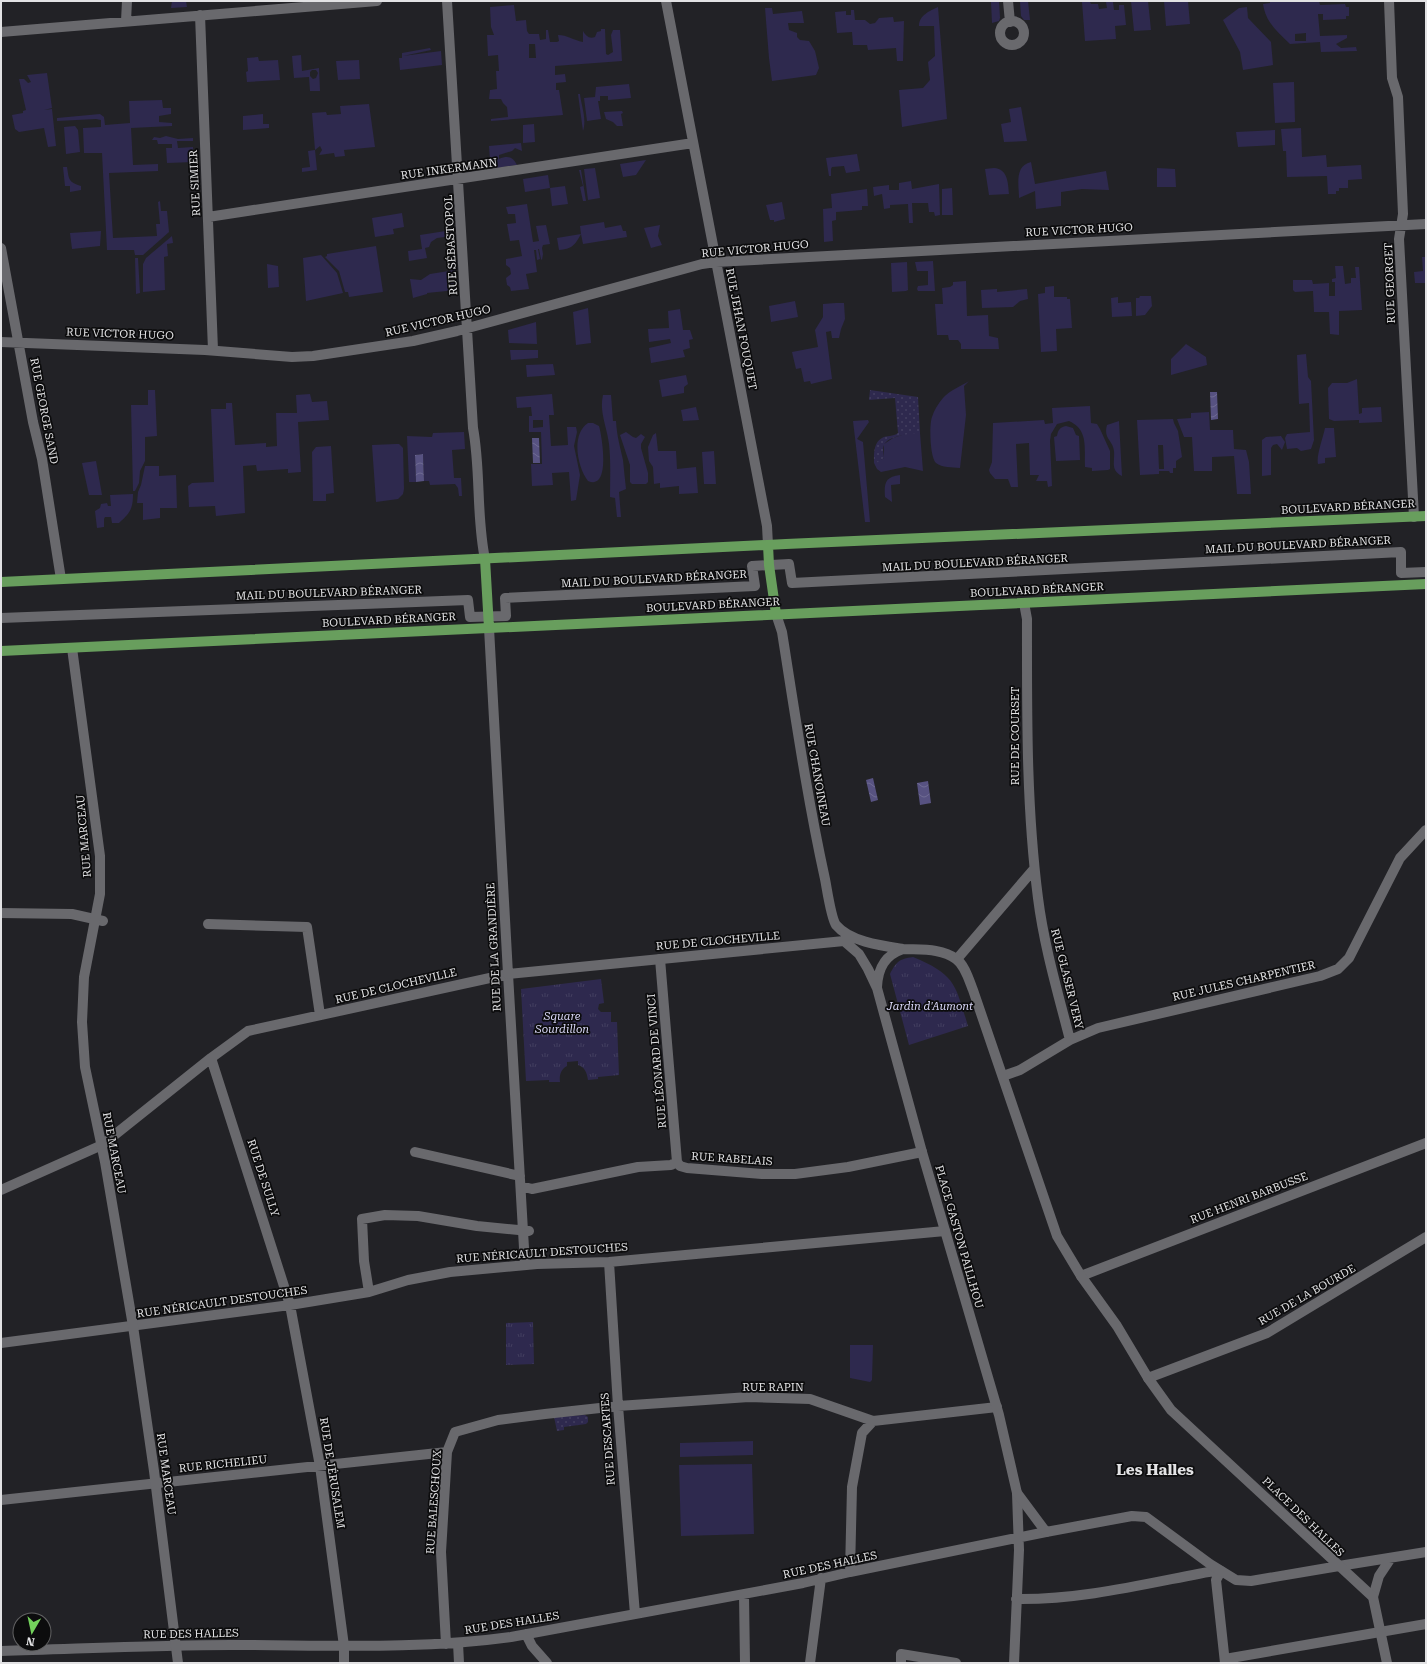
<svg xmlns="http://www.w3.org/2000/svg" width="1427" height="1664" viewBox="0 0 1427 1664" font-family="'Roboto Serif',serif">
  <defs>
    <pattern id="park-tufts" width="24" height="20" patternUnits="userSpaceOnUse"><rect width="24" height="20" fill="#2e294e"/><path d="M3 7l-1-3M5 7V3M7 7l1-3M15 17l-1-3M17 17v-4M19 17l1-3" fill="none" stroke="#423e5f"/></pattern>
    <pattern id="garden-dots" width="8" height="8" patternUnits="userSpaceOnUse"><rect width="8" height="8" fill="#2e294e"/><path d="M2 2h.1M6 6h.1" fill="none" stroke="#423e5f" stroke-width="1.8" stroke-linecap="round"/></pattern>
    <pattern id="water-waves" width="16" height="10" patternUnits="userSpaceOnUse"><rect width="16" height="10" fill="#575281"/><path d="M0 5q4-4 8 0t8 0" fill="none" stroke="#6f6b93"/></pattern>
  </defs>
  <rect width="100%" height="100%" fill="#222226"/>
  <path fill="#2e294e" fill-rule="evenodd" d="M172,1h14l1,6 -16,1z
    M992,1h7l1,17 -1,3 -7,2 -1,-21z
    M1020,1h8l2,19h-6l-3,-4z
    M1131,1h17l3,29 -17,1z
    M1164,1h24l2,23 -24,2z
    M1270,1h49l1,4 25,-1 1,3h3v9h-3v3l-23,1v-6h-5l2,22 27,-1v3l-11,6 5,4 15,-1 1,4 -36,1 -1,-10 -30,2c-13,-13 -24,-21 -27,-40l7,-1zM1306,33v8h-11v-7z
    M1082,2h8l1,2h7l1,5 8,-1 -1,-6h7l1,8h5v-5h5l2,20 -11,1 1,13 -31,2z
    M514,5l2,16 10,-1 1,11 2,3h10l1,6 6,-1v-9h2l2,12h7l2,-1 -1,-6c9,0 15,5 25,7v-11c3,5 6,8 12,6l2,-5 4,-1v-2h4l1,25 2,1 5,-3 -2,-17 2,-5h7l2,31 -67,5v9l10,-1 1,8 -10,1v7h3l4,25 -72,6v-2l17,-2 -1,-10 -4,-4 -2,-4h-12l1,-9 7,-1 -1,-18h3l-1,-16 -10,1 -1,-21h7l-3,-8 -1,-20zM529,44h6l1,14h-7z
    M938,7l9,112 -45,8 -3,-37 24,-2 7,-8 -2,-18 7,-6 -1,-30h-15c0,-11 11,-15 19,-19z
    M1247,7l1,11 23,24 2,23 -30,5 -3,-18 -17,-32 16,-12z
    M765,8h7l1,6 29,-3 2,12h-16l1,7 8,3v4l3,3 9,1 6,10 4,17 -3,7 -44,6 -3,-23z
    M851,10h3l1,10h10l5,4 5,-1 4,-5 14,-1 1,5 10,-1 -1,40h-6l-1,-13 -28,2 -1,-5h-14l-1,-13 -15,1 -2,-21 11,-1v4h5z
    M430,48l1,2 -28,6 38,-5 1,14 -42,5 -1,-12h3v-5z
    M301,55l1,16 17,-3 1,23h-10l-1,-14 -15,1 -2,-22zM312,70h4l2,3 -2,5 -3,1 -3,-3v-4z
    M258,57l1,4 19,-1 2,20 -33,2 -1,-10 2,-1 -1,-13z
    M359,60l1,19 -22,1 -2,-19z
    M47,73l5,35 -8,2 8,-1 4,37 -8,1 -4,-19 -25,4 -4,-3 -3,-14 11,-2v-2l3,-1 -7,-31h5l4,4 3,-1 -4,-7z
    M1294,82l1,40 -20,1 -2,-40z
    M629,84l2,14 -23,2v-4h-8v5h-2l3,18 -14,2 -3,-23 11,-1 1,-10z
    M578,94h2c1,11 7,24 3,37z
    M162,100l1,8h8v6l-12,2v6l13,1v3l-41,2 2,37 25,-1v7l-49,2 4,65 44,-2 -1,-12h4l-2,-22 2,-1 1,10h6l2,21 -26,23h-8l-1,-5h-27l-5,-97h-18l-1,-25 18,-1v-7l-5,-1 -39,2v-3l43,-4 4,3 1,8 25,-2 -1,-22z
    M369,104l6,43 -31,3 1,6 -10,1 -1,-4 -15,2 3,-5 -2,-4 -5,4 2,20 -15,2v-4l8,-1 -2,-16 7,-1 -3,-37 14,-1 1,3 14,-1 -1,-8z
    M1021,107l6,34 -23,1 -3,-18 10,-2 -2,-13z
    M622,111l1,2 -2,1 2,12h-6l-4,-4 -7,-3 -2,-7z
    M263,114v10h6v4l-26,2v-14z
    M534,124l1,18 -12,1v-18z
    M75,126l3,4 2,22 -14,2 -2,-27z
    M1301,128l1,29 24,-2 1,12 34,-2 1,14 -14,1v8h-9v3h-3v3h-8l-1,-18 -40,1 -1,-26h-3l-2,-22z
    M1275,130v15l-37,2 -2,-15z
    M166,136l12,3 15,-1v3h-16l1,7 15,-1 1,15 -27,1 -1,-15h6v-4h-14l-1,-4h-5l2,-3 6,1z
    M521,143l1,8 -7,-3 -3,3 -13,4v4c9,-4 14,-2 18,6l-21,3 -1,-8h-5l-1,-14z
    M857,154l3,17 -14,2 -2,-7 -12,1 -1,2v7h-2l-3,-18z
    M646,160l-10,15 -13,2 -3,-13z
    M1031,162l4,22 71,-13 3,19 -27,-1 -21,3v14l-25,3 -1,-18 -16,7c0,-13 -5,-32 12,-36z
    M63,167h4c2,12 1,15 14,19v4l-11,2v-6h-5z
    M595,168l5,30 -12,2 -4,-31z
    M994,168c14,1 14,15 15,26l-20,1 -4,-26z
    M1157,168l18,1 1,18h-19z
    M579,170h2l5,31h-3l-3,-14 3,-1z
    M548,175l2,13 15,-2 3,18 -16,2 -2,-18 -25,4 -2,-13z
    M911,181l1,8 27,-5 1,31 -5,1 -1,-4h-5l-1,-9h-16l1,20h-4l-1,-19 -18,1v3l-6,1 -2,-15 -8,2 -1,-9 16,-2v5h10v-7z
    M952,188l1,27h-11v-26z
    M867,189l1,17h-6v4l-26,2v8l-4,1 1,20 -9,1 -1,-33 9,-1 -1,-14z
    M782,202l3,17 -11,3v-2h-4l-4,-15z
    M527,204l6,38 6,-1 -3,-15 10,-1 4,19 -7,1 -1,3 1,6 -1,6 -1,-1 -2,-10h-1l2,10 -3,1 -1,-10h-2l3,22 -11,2 3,15 -18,2 -1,-4 -3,-2 -1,-7 5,-4 -1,-6 -4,-3v-6l16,-3 -3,-16 -9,1 -3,-17 9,-1 -1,-9h-7l-2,-7z
    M402,213l2,14 -11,2 1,5 -19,3 -3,-19z
    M604,222l1,6 16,-3 2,6h3l1,6 -44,7 -2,-10c-6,11 -9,15 -22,16l-2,-12 24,-4 -1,-8z
    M660,225l-2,11 4,9 -11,3 -7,-20z
    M452,230l1,6 -16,2 -6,4 -2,5 -4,1 2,10 -18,3 -1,-10 14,-2 -2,-14z
    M101,231l-1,15 -28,3 -2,-16z
    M172,236l1,7 -6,1 1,12 -4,1 1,33 -22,2v-28l3,-6z
    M376,246l7,46 -34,5 -1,-5h-3l-6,-21 -14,-14 2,-1v-2z
    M321,255l16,18 6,20 -37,8 -3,-43z
    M1422,257h4v26h-11l-1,-11 9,-1z
    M135,258h3l2,35 -4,1z
    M933,261l2,30h-17l-1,-2 1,-3 10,-1v-14h-11l-2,-9z
    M907,262l1,28 -2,1 -14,1 -1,-29z
    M267,264l11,2 1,21 -11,1z
    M1335,266h8l2,18 6,-1v-5h5l-1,-11h4l3,43 -23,1v24l-9,-1 -1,-22h-15l-1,-21 -18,1 -2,-2v-10h19l1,4 16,-1v13h6v-14h-3v-3l4,-1z
    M455,270l1,20 -29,3v1l-14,4 -3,-19 11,1 9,-6z
    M966,281l1,35 21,-1 1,21 9,2 1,11h-38v-5l-3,-4h-9l-1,-5h-11l-2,-31h8l-1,-16 8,-1 3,-2v-3z
    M1054,286v11h13v2h3l2,29 -16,1 1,22 -16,1 -3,-58 7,-1v-6z
    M997,289v3l30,-3 1,10 -8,2 -7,6 -31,1 -1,-18z
    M1140,296h11l1,10 -7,9 -9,1v-18h3z
    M1118,297v6l13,-1 1,14 -20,1 -1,-19z
    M795,301l3,16 -27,5 -2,-16z
    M836,303h8l1,16 -4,10 -2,9h-7l-1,-7 -5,1 6,47 -21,5 -1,-3 -6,1 -3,-14 -5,1 -4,-17 26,-5 -3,-17 8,-13v-13z
    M588,308l3,35 -15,2 -3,-33z
    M680,309l3,21h7l3,9 -4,1 1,8 -7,2 2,7 -34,6 -2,-15 22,-5 -1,-4 -21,3 -1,-13 21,-1 -1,-17z
    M536,322l1,22 -28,-1 -1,-13z
    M1186,344l20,13 1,8 -36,10v-16z
    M510,350h28v8l-27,2z
    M1306,354l2,23 3,4 3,59 -3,9 -10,2 -4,-3 -10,1 -2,-11 2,-4 23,-2 -1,-29 -10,1 -2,-49z
    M553,364l2,11 -28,2 -1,-12z
    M686,375l2,9 -4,3v6l-22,4 -3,-17z
    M1357,379l2,35 3,-1v-5l19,-1 1,15 -23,1v-3l-25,1 -5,-2 -1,-31 4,-5h15z
    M969,381l-5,5 2,29 -6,53c-8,-1 -18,0 -24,-5 -6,-5 -7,-38 -4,-46 2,-7 6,-13 11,-19 6,-7 18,-12 26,-17z
    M148,390h7l2,46 -12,1v24l-5,10 -1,12 -4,8h-2l-2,-86h17z
    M310,394l2,8 15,-1 2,19 -31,2 3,50 -13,1v-4l-31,2 -1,-6 -13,1 2,47 -29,3 -1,-10 -26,1 -1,-21 4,-3 22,-1 -3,-73h15v-6h6l3,42 31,-2v4l11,-1 -1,-33h21l-1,-18z
    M552,394l2,21h-5l2,31 17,-1 -1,-18h9l1,5 -3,14 6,29 -4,25 -5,1 -2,-29 -17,1 1,12 -21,1 -1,-22h11l-1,-32h-12v-16h3l-1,-9 -14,1 -1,-11zM533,420h10v7l-10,1z
    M603,395h8l2,26h3c1,16 4,25 7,39 1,10 2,20 3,29l-7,3 2,25h-4l-2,-19 -5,-1c0,-17 1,-35 -1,-53 -2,-17 -10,-32 -6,-49z
    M1090,406l1,17 6,1 3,5 10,22v18l-2,1 -16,1v-3l-7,-1c-1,-19 4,-37 -16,-46l-12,3 -6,10 -1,7 2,45 -4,1 -1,-6h-11l3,-6h-9l-1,-32 -13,1 2,43h-7l-3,-8h-13l-5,-6 -1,-3 3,-8 1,-39 51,-3 1,4 8,-1 -1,-15z
    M696,407l3,13 -16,1 -2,-11z
    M1209,412l1,18h23l1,19 12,1 3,12 2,32h-14l-3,-38 -22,1v14h-18l-2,-34h-8l-7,-18 14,-1v-5z
    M1173,419l1,4 4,8 4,26 -6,4v7h-3v5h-3l-1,-2h-10v3l-19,1 -3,-55zM1163,445l1,24h-5l-1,-24z
    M868,420l1,2 -12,17 6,3 7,80h-5l-12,-101z
    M1119,421l3,55c-12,-6 -7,-14 -8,-25 -1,-11 -11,-12 -7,-26z
    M588,423h5l6,3c3,10 12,65 -11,55 -11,-14 -17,-47 0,-58z
    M1066,426l7,2 3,7 3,1 1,24 -24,1 -2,-24 3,-1c1,-6 3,-9 9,-10z
    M1325,428h9l2,29 -11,1v5l-7,1c-2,-8 5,-26 7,-36z
    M464,432l1,17 -13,1 2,28h7l1,18h-3l-1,-8 -3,-4 -25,1 -1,-4h-5l-1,-27 -8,1 1,27h-7l-2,-46 25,1 1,-4z
    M626,432l7,5 3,1 5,-4 4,3 -4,7v4l7,25v9l-2,2h-14l-2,-2v-17l-10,-30z
    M656,433l2,18h18l1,18 19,-2 2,26 -19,1v-8l-19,2v-5l-6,1 -1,-17 -4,-6 -1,-14 5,-12z
    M908,433h12l3,38 -18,-4 -24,5 -4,-3 -3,-6 10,-5v-14l9,-6z
    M1281,436l4,6 -3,8 -5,-6 -4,1 -2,3v27l-9,1v-36l4,-3z
    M396,444h3l4,4 1,41 -1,5 -5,5 -22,3 -4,-57z
    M331,446l3,47 -8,1v7h-13l-1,-49 4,-5z
    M714,451l2,33h-12l-2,-32z
    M96,461l6,34h-13l-7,-32z
    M145,466h14v10l17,-1 1,33h-17v10l-17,2v-17h-6l1,-11 3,-7z
    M900,475v9l-9,1 1,17 -7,-5c-1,-14 0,-20 15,-22z
    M133,494c0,15 -3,19 -14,29h-7l-1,-6h-6l-1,2v8l-7,1 -2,-17 5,-3 1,-4 6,-1 1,3h3l-1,-11z
    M850,1345h23l-1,35 -2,2 -20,-4z
    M753,1441v14l-73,2v-14z
    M752,1464l2,70 -73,2 -2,-71z"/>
  <path fill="url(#park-tufts)" d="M913,957c43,18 42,27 55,69l-59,19 -19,-71c6,-12 9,-15 23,-17z
    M601,979l3,24 -5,1 -1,5 3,3h10v10h6l2,53 -21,2v2l-10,1c-1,-7 -3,-13 -10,-15v-4l-11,1v4c-6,3 -8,9 -7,16h-11v-2l-23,1 -5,-92z
    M533,1322l1,42 -28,1v-42z"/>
  <path fill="url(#garden-dots)" d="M870,390l48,7 2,36c-8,0 -33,3 -36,12 -2,4 0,9 0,13l-8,5h-2c0,-8 -1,-20 8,-25 5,-3 11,-1 16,-5l-3,-35 -26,2z
    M585,1415l3,2v5l-2,2 -22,3v3l-7,1 -3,-14z"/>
  <path fill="url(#water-waves)" d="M1210,392h7l1,27 -7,1z
    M532,438h7l1,25h-7z
    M423,454l1,27 -8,1 -1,-27z
    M873,778l5,22 -7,2 -5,-22z
    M928,781l3,22 -11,2 -3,-22z"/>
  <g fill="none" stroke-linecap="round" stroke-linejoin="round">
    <path stroke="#69696d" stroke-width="10" d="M447,1l26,427c8,43 3,88 12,131
      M666,1l101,525 1,19
      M1008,1l2,21
      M1389,1l3,77 6,19 5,117 -4,25 15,278
      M200,15l13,335
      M126,21l1,-20
      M1000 33a12 12 0 1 1 24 0a12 12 0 1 1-24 0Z
      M1,32l376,-31
      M208,217l485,-74
      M1,248l32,174 9,37 19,120
      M1,342l204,8 87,7 21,-1 100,-15 44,-10 245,-67 14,-2 710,-38
      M1024,603l3,16c0,93 -1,186 11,279 6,48 20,95 32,142
      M1,618l467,-18 2,17 36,-1 -1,-18 250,-12 -3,-20 37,-2 3,19 609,-31v21l25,-1
      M1,913l71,1 31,7
      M208,924l99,3 13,88
      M660,959l17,203
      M957,959l77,-90
      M211,1058l79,247 30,161 24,180v17
      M1003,1076l17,-6 50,-30 28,-12 222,-52 18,-7 11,-11 51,-100 26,-28
      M415,1152l105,24
      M677,1162l3,4 7,2 75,6h33l53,-7 74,-15
      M521,1186l11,3 106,-22 33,-2 6,-3
      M1,1190l101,-45 109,-87 37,-27 260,-57 17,291
      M609,1262l9,144 17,208
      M1081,1276l345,-133
      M369,1292l-5,-31 -2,-42 23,-4 33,1 59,10 52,5
      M1,1343l289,-38 79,-13 39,-12 42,-8 87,-8 72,-2 336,-31
      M1148,1378l119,-45 159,-96
      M1,1500l446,-48
      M1339,1566l87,-14
      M1221,1571l-5,9 9,83
      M850,1572l2,-85 10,-54 11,-12
      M744,1595l1,68
      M1373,1597l6,-21 12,-18
      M1016,1599c69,1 136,-17 203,-29
      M526,1634l6,12 15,17
      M458,1643l1,20
      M446,1644l-5,-92 6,-100 8,-20 43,-12 47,-6 73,-8 131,-9 61,2 63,22 124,-14
      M1,1651c76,-2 153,-6 230,-6 94,0 187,5 280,-8l292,-54 47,-11 196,-40
      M1225,1659l201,-35
      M810,1663l11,-85
      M901,1663v-9l55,9
      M1014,1663l5,-113 -2,-57"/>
    <path stroke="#69696d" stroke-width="10" d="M776,614l6,18c13,82 25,165 43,247 2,10 6,39 11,46 14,17 47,21 67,24 17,1 39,-1 53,10 9,6 13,21 17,31l84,246 24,40 36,50 31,52 23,32 202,187 14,66
      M489,628l19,346 336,-33
      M72,648l28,208v38l-16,83 -2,45 3,45 20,95 28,164 21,145 24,192
      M844,941l15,13 9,15 9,19 45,164 77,263 18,78 29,39 86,-16 14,1 64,47 26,16 15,1 88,-15
      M877,987c1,-19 8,-32 26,-38"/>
    <path stroke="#689e5d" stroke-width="10" d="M768,545l1,20 7,49
      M485,559l4,69
      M1,582l785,-38 640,-28
      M1,651l1425,-67"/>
  </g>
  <g text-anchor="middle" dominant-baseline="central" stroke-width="3.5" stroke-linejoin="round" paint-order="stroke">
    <g font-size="11" fill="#e2e2e4" stroke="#0c0c0d">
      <text transform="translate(449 169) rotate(-8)">RUE INKERMANN</text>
      <text transform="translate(195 183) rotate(-93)">RUE SIMIER</text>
      <text transform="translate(1079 230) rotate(-3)">RUE VICTOR HUGO</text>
      <text transform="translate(451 245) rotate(-93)">RUE SÉBASTOPOL</text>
      <text transform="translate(755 249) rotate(-5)">RUE VICTOR HUGO</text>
      <text transform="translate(1390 283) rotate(-92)">RUE GEORGET</text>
      <text transform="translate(438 321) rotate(-13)">RUE VICTOR HUGO</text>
      <text transform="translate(741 329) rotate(79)">RUE JEHAN FOUQUET</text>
      <text transform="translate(120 334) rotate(2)">RUE VICTOR HUGO</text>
      <text transform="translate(44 411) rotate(79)">RUE GEORGE SAND</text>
      <text transform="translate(1348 507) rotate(-3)">BOULEVARD BÉRANGER</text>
      <text transform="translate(1298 545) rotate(-3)">MAIL DU BOULEVARD BÉRANGER</text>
      <text transform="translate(975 563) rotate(-3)">MAIL DU BOULEVARD BÉRANGER</text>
      <text transform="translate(654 579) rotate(-3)">MAIL DU BOULEVARD BÉRANGER</text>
      <text transform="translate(1037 590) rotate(-3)">BOULEVARD BÉRANGER</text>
      <text transform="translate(329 593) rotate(-2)">MAIL DU BOULEVARD BÉRANGER</text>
      <text transform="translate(713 605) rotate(-3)">BOULEVARD BÉRANGER</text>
      <text transform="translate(389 620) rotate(-3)">BOULEVARD BÉRANGER</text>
      <text transform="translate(1015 736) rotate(-90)">RUE DE COURSET</text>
      <text transform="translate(817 775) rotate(80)">RUE CHANOINEAU</text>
      <text transform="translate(84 836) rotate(-95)">RUE MARCEAU</text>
      <text transform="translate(718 941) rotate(-5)">RUE DE CLOCHEVILLE</text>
      <text transform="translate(494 947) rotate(-93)">RUE DE LA GRANDIÈRE</text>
      <text transform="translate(1067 979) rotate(76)">RUE GLASER VERY</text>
      <text transform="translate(1244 981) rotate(-13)">RUE JULES CHARPENTIER</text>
      <text transform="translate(396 986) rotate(-13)">RUE DE CLOCHEVILLE</text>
      <text transform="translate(657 1061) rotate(-95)">RUE LÉONARD DE VINCI</text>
      <text transform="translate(114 1153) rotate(79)">RUE MARCEAU</text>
      <text transform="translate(732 1159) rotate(4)">RUE RABELAIS</text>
      <text transform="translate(263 1178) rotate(72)">RUE DE SULLY</text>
      <text transform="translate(1249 1198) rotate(-21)">RUE HENRI BARBUSSE</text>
      <text transform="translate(959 1237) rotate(74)">PLACE GASTON PAILLHOU</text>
      <text transform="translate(542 1253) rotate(-4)">RUE NÉRICAULT DESTOUCHES</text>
      <text transform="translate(1307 1295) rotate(-30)">RUE DE LA BOURDE</text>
      <text transform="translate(222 1302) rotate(-8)">RUE NÉRICAULT DESTOUCHES</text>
      <text x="773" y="1387">RUE RAPIN</text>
      <text transform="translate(608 1439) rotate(-94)">RUE DESCARTES</text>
      <text transform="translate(223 1464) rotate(-6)">RUE RICHELIEU</text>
      <text transform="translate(332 1473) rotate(81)">RUE DE JÉRUSALEM</text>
      <text transform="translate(166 1474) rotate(82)">RUE MARCEAU</text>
      <text transform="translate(434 1502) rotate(-86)">RUE BALESCHOUX</text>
      <text transform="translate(1303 1517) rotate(44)">PLACE DES HALLES</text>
      <text transform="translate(830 1565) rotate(-12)">RUE DES HALLES</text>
      <text transform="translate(512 1623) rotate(-9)">RUE DES HALLES</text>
      <text transform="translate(191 1634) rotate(-1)">RUE DES HALLES</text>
    </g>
    <g font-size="11" font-style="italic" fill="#dad8f8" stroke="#0c0c0d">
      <text x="930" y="1006">Jardin d'Aumont</text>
      <text x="562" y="1016">Square<tspan x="562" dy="13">Sourdillon</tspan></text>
    </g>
    <g font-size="15" font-weight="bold" fill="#e2e2e4" stroke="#0c0c0d">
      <text x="1155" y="1470">Les Halles</text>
    </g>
  </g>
  <rect width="1427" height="1664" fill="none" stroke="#e2e2e4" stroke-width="4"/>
  <g transform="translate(32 1632) rotate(189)"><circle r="19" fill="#0c0c0d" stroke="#626263"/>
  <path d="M0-3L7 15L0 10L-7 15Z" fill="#73d25c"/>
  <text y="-6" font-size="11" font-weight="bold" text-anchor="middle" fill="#e2e2e4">N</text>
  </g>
</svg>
